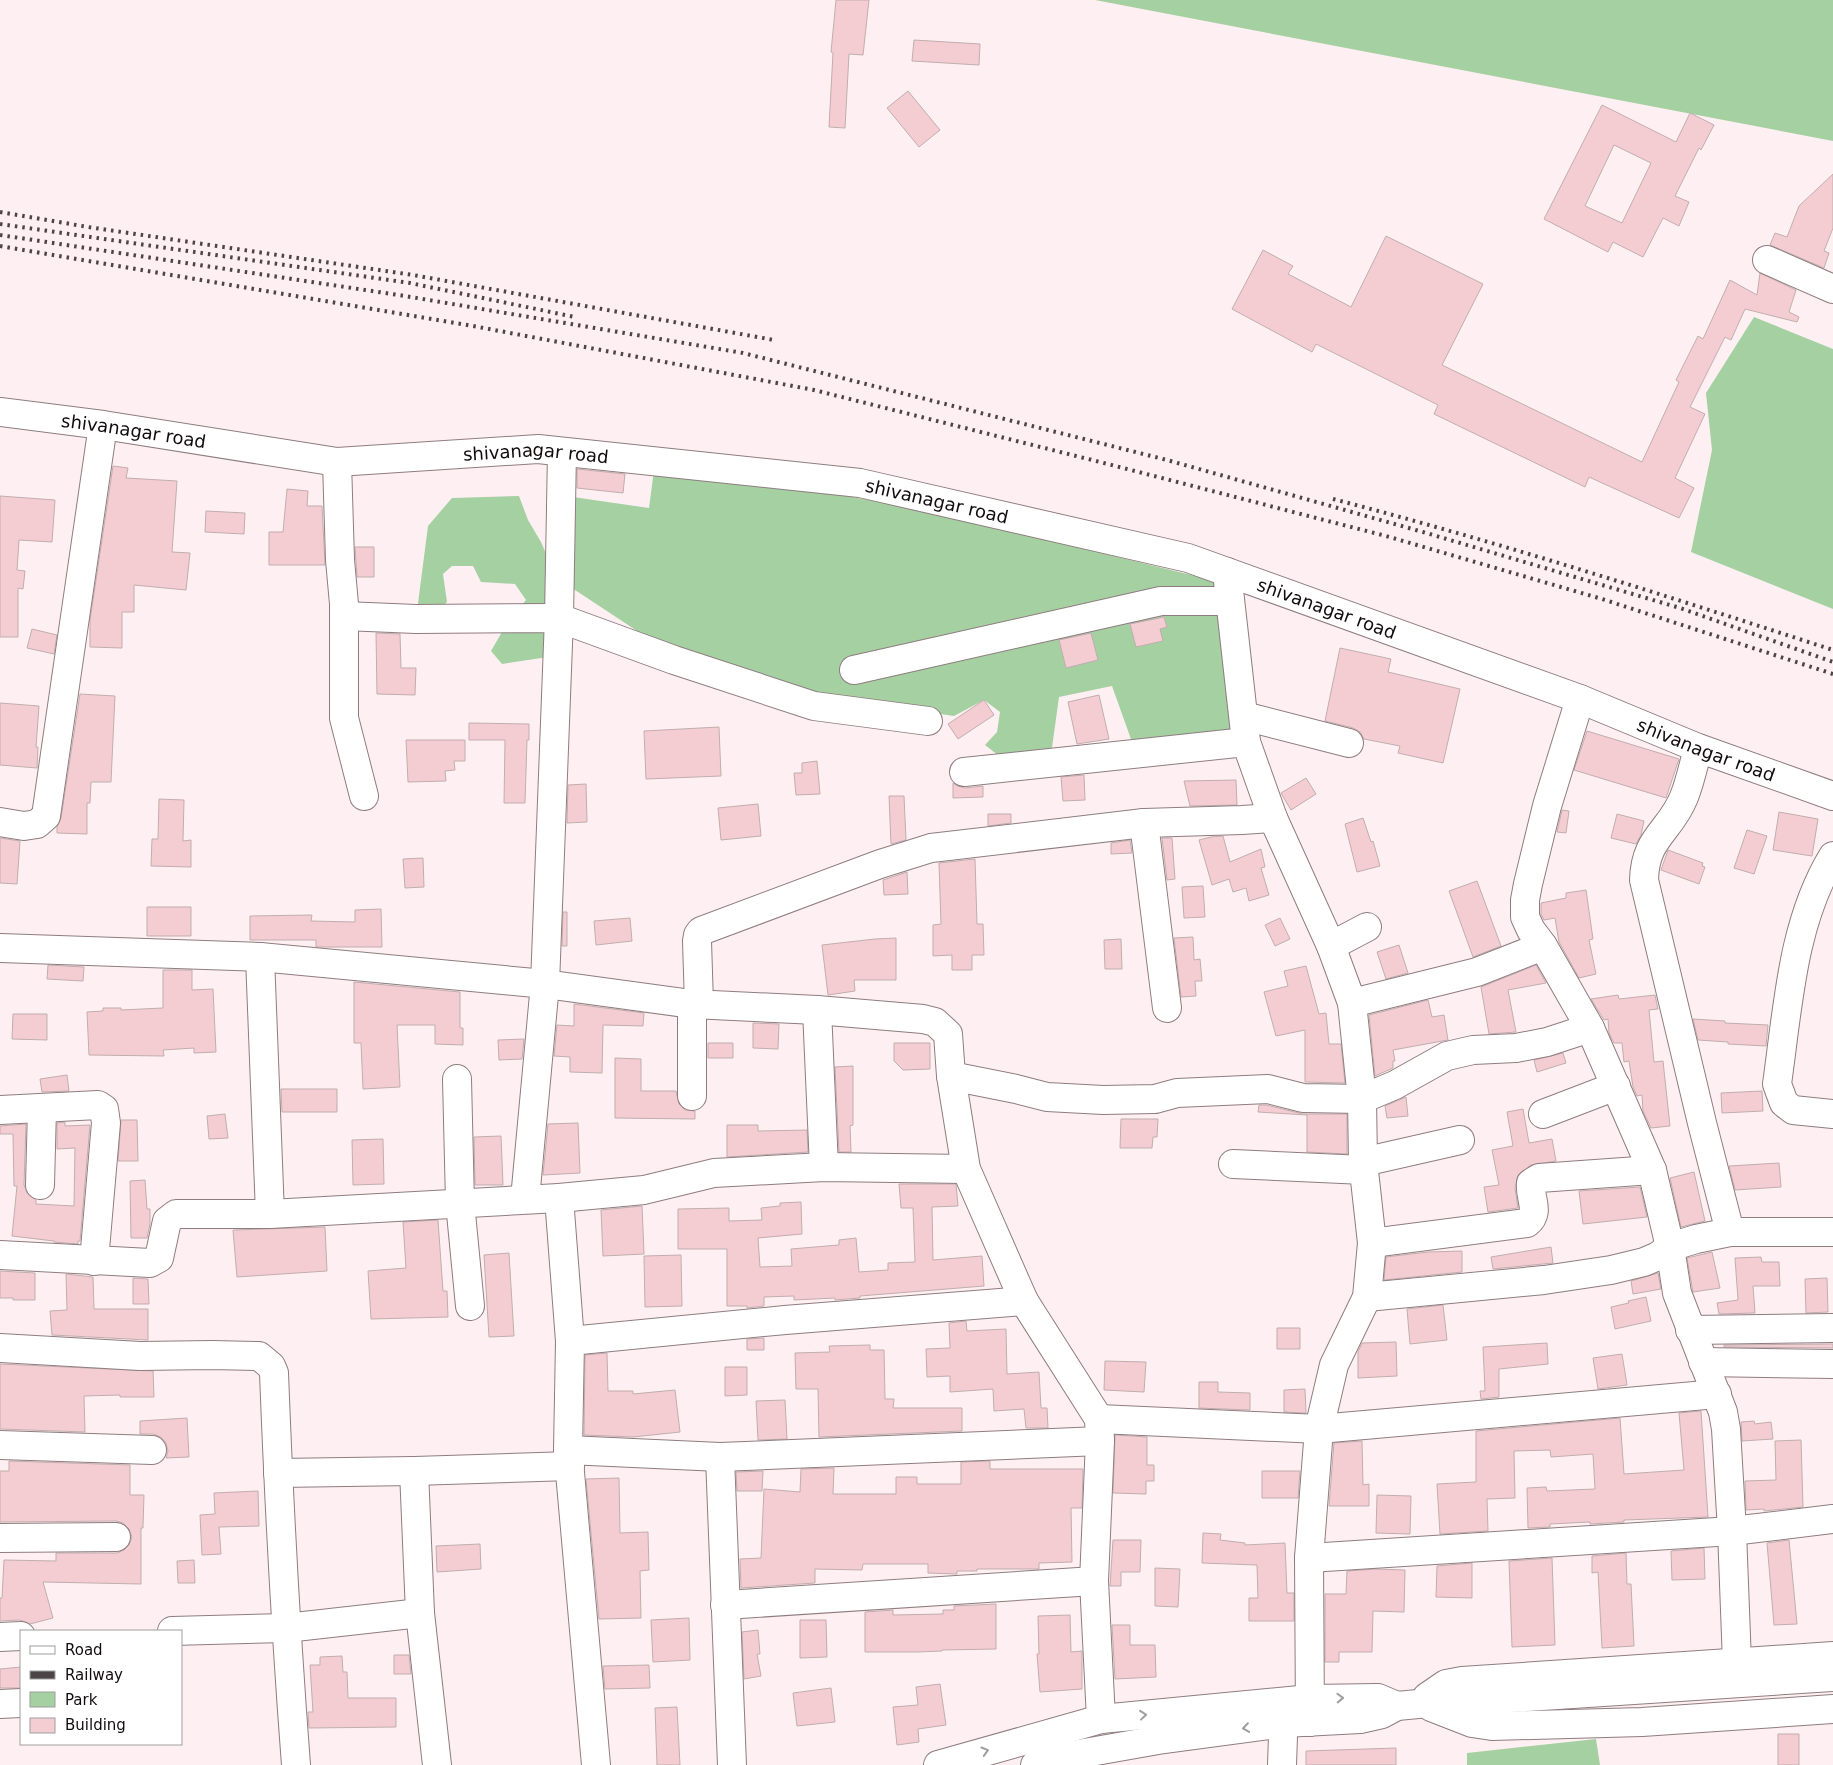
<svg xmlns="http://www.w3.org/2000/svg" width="1833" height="1765" viewBox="0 0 1833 1765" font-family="'DejaVu Sans',sans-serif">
  <rect width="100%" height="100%" fill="#fef0f2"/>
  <path fill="#a5d0a2" d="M1095,0h738v141z
    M1754,317l79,32v260l-142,-57 21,-102 -6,-57z
    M654,470l119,13 147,26 300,73 11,153 -99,7 -20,-56 -53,11 -8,58 -48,4 -18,-14 12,-13 3,-20 -16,-12 -30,16 -163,-24 -125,-42 -94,-62 1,-91 76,11z
    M519,496l9,24 13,22 7,16v99l-46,7 -11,-13 18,-31 17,-20 -11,-16 -34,-2 -8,-16h-21l-9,8 4,28 -14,14 -16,-5 11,-85 24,-28z
    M1596,1739l4,26h-133v-12z"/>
  <path fill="#f4cdd2" stroke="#c1adaf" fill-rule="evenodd" d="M836,0h33l-6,55 -14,-1 -4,74 -16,-1 4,-74 -2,-1z
    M914,40l66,4 -1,21 -67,-4z
    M908,91l32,39 -21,17 -32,-39z
    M1602,105l74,37 14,-29 24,12 -13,25 -2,-2 -24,48 14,6 -10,24 -16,-8 -20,39 -30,-15 -5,10 -64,-33zM1614,145l37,18 -29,60 -37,-17z
    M1833,174v54l-9,23 5,2 -5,15 -54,-23 5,-12 12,4 12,-31z
    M1386,236l97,48 -41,81 200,97 37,-80 -3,-2 22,-44 5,3 27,-59 27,15 3,-22 36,17 -7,22 10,5 -2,5 -52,-13 -14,31 -6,-3 -35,70 15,7 -30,64 19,10 -15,30 -90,-41 -4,10 -151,-73 4,-9 -122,-61 -4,8 -80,-43 31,-59 30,16 -5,8 63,33z
    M113,466l15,2 -2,10 51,3 -5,71 18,1 -4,37 -52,-5v27h-12v36l-32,-1v-27z
    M577,469l48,5 -2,19 -46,-5z
    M287,489l21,2 -1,15h15l3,59h-56v-33h14z
    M0,496l55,4 -3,42 -33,-2 -2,30 8,1 -2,18 -5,-1v49h-18z
    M206,511l39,2 -1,21 -39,-2z
    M355,547h19v30h-17z
    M1164,617l3,10 -7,2 3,12 -27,6 -6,-23z
    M32,629l25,6 -3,19 -27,-6z
    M376,633l24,1 1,34h15l-1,27 -38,-1z
    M1091,633l7,27 -32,8 -7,-28z
    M1340,648l51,11 -3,13 72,17 -17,74 -45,-10 2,-7 -36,-7 -4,-7 -7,-4 -28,-7z
    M80,694l35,2 -4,86h-20l-1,21h-3v31l-30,-1v-6l4,-9z
    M1099,695l10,44 -32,5 -9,-42z
    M984,700l10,15 -36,24 -10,-15z
    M0,703l39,3 -3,41h2l-1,21 -37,-3z
    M469,723l60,1v16h-2l-2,63h-21l1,-63h-36z
    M719,727l2,49 -75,3 -2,-48z
    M1587,731l92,28 -13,39 -92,-28z
    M406,740h59v21h-11l1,9 -10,1 1,10 -38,1z
    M817,761l3,33 -24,1 -2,-22h8v-10z
    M1084,775l1,25 -22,1 -2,-24z
    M1306,778l10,16 -25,16 -10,-17z
    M1236,780l1,25 -47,1 -6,-25z
    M953,783l5,3 7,2 18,-2v11l-30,1z
    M586,784l1,38 -20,1 1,-38z
    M889,796h15l2,44 -15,4z
    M159,799l25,1 -1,41 8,-1v27l-40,-1 1,-27h6z
    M758,804l3,32 -40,4 -3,-32z
    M1562,810l7,1 -3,22 -9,-1z
    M1779,812l39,7 -6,37 -39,-6z
    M988,814h23v9l-23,3z
    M1617,814l27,7 -3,14 -5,9 -25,-6z
    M1363,818l8,24 2,-1 7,25 -23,6 -12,-48z
    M1747,830l20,6 -13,38 -20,-6z
    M1223,836l7,26 31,-13 4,18 -4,1 8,27 -20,6 -3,-13 -13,4 -4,-13 -17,6 -13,-45 12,-3z
    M0,838l20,3 -3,43 -17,-1z
    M1162,838h10l3,41 -8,1z
    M1130,840l2,13 -21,1v-11z
    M1668,850l35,13 -1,3 3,1 -6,17 -38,-14z
    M423,858l1,29 -19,1 -2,-29z
    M975,859l2,65h6l1,31h-12v15h-20v-15l-19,1v-31l8,-1 -2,-61z
    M907,872l1,22 -24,1 -1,-15z
    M1477,881l24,65 -28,11 -24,-66z
    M1203,886l2,31 -21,1 -2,-31z
    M1586,890l7,49 -4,1 7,34 -17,4 -20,-36 -4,-24 -11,2 -3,-6v-11l25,-5v-5z
    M147,907h44v29h-44z
    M381,909l1,38h-66v-7h-66v-24l62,-1 -1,6 44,1v-12z
    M563,912h4v34h-5z
    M630,918l2,23 -36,4 -2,-24z
    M1280,918l10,21 -15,7 -10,-21z
    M1193,937l1,23 6,-1 2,22h-7l1,15 -15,1 -7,-59z
    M896,938v42h-42l1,11 -27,4 -6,-50 53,-6z
    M1121,939l1,30h-17l-1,-29z
    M1399,945l9,28 -22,6 -9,-27z
    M48,965l36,2 -1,14 -36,-2z
    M1536,965l10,18 -38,7 8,42 -27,2 -8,-47z
    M1306,966l13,48 7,-1 3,31h12l4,39 -40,-1v-52l-29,6 -12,-44 24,-6 -4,-15z
    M163,970h29v20l21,-1 3,63 -22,1v-5l-31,2 1,6 -75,-1 -2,-43 16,-1v-3h18v2l42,-2z
    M354,982l106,10v36h3v17l-28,-1v-19h-38l3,62 -37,2 -2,-46h-7z
    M1618,995l1,4 36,-4 3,14 -9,1 5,52 9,-1 7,65 -19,2 -8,-17 -1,-16 -5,1 -4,-9 -4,-26 -5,1 -2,-19h-8l-5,-10 -1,-14 -4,1 -13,-21z
    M1428,1000l4,17 12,-2 4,25 -55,10 2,11h-2v7l-18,8 -6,-61z
    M574,1004l70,9 -1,13 -40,-1 -1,48 -32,-1v-15l-16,-1 3,-31 17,1z
    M13,1014h34v26l-35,-1z
    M1693,1019l32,2v2l43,2 -2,21 -38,-2v-2l-30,-2z
    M753,1023l26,1 -1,25 -25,-1z
    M524,1039l-2,20 -23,1 -1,-20z
    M708,1043h25v15h-25z
    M894,1043h36v26l-27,1 -9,-9z
    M1563,1053l3,10 -29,9 -3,-12z
    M615,1058l26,1v32h35l3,13 6,6 10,1v8l-80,-1z
    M853,1066v59l-3,1 1,26h-12l-4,-85z
    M67,1075l2,16 -27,1 -2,-13z
    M281,1089h56v23h-55z
    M1762,1091l1,20 -41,2 -1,-20z
    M1406,1097l2,19 -21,2 -2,-12z
    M1259,1105h7l37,9h44v40l-40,-2v-37l-49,-3z
    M1523,1109l6,34 23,-4 4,22 -25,4 -13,10 -3,13 3,20 -30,4 -4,-25 15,-2 -7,-35 21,-4 -6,-34z
    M225,1114l3,24 -19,1 -2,-23z
    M1121,1119h37l-1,18h-4l-1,11h-32z
    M121,1120h16l1,41h-20z
    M65,1122v4l25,-1 -10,116h-2v3l-24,-2v-1l-42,-5 5,-50h-3l-1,-52h-13v-8l26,-2 -2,61 3,8 9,7v4l38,2 1,-58 -18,1v-26z
    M578,1123l2,50 -37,2 5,-51z
    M727,1125h31v6l49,-1 1,22 -81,5z
    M501,1136l2,49h-28l-1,-48z
    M383,1139l1,45 -31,1 -1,-45z
    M1779,1163l2,24 -46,3 -6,-24z
    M1694,1172l11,49 -24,6 -11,-49z
    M145,1180l2,29h3v15l-3,14h-16l-1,-57z
    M899,1184h57l2,22 -26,1 1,53 49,-4 2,30 -124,10v2l-25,2v-2l-41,2v-4l-30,1v9l-17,2v-2h-20v-57h-49v-40l51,-1v13l33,-1 -1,-12 19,-2v-3l21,-1 1,32 -44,4 2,29 32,-1 -1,-17 48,-4v-5l17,-2 3,34 29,-2v-7l27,-1 -2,-54h-12z
    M1640,1187l7,30 -64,7 -4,-33z
    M642,1206l2,48 -41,2 -2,-46z
    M438,1220l5,71h4l1,26 -77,2 -3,-48 38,-3 -3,-46z
    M325,1227l2,44 -90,6 -4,-47z
    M1551,1247l2,16 -60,6 -2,-12z
    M1462,1251v21l-78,8 2,-23 42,-5z
    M1712,1252l8,36 -27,4 -6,-34z
    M509,1253l5,83 -25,1 -5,-82z
    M681,1255l1,51 -37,1 -1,-51z
    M1761,1257l1,5h17l1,24h-27l2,27 -36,1 -2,-11 21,-3 -3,-42z
    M0,1271l35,2v27h-22v-2h-13z
    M1658,1273l3,16 -28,5 -2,-13z
    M66,1274l27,3 1,32h54v31l-96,-5 -2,-24 17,-1z
    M133,1278l15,1 1,25h-16z
    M1827,1278l1,34 -22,1 -1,-34z
    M1646,1297l5,24 -36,8 -4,-22 18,-4 -1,-2z
    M1443,1305l4,35 -37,4 -3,-35z
    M966,1321l1,10 39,-2 1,45 32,-2 2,36h6l1,20h-22l-2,-19 -30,2 -1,-22 -43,3v-16l-23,1 -1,-28 24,-1 -1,-25z
    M1277,1328h23v21h-23z
    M764,1338v12h-17v-11z
    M1396,1342l1,34 -39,2v-26l4,-9z
    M1547,1343l1,21 -49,5v28l-18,2 -1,-8h5l-2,-44z
    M1833,1344v4l-109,-1v-2z
    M870,1345v5h14l1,49h9l-1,9h69v23l-143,6 -1,-48h-22l-1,-36 35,-1 -1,-6z
    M607,1353l1,38h25v3l42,-4 5,42 -47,5 -49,-2 1,-80z
    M1622,1354l5,31 -29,4 -5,-31z
    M1105,1361l41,1 -2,30 -40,-2z
    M0,1364l153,7 1,26h-34v-2l-36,1 1,36 -85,-3z
    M725,1367h22v28l-22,1z
    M1199,1382h19v10l32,1v17l-51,-2z
    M1305,1389l1,24 -22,-1v-22z
    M785,1400l2,39 -29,1 -2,-39z
    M1701,1411l7,106 -84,3v2l-34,2v-2l-40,2v3l-22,1 -1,-40 19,-1 1,4 48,-2 -2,-35 -42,3 -1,-7 -36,1 1,47 -28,1 1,32 -48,3 -3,-50 39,-2v-51l144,-13 4,56 60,-4 -5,-57z
    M187,1418l2,39 -23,1 2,-7 -2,-8 -5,-6 -8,-3h-13v-13z
    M1754,1421l1,3 16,-2 2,17 -31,2 -1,-19z
    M1115,1435l32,2v28h7v16h-8v13l-33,-1z
    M1801,1440l2,67 -39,4v-2l-18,1 -1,-29 31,-1 -1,-39z
    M1362,1441l1,44 6,-1v22h-40l5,-63z
    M9,1461l121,4v30h14l-1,33h-2v56l-98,-2 10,36 -23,6 -10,-4 -20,1v-23h2l2,-38 52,1v-8h61l7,-3 5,-5 3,-8 -3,-8 -6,-6 -7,-2 -116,1v-51h9z
    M990,1461v8h93l-1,39h-11l1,54 -33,1v6h-62v2h-20v3l-29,-1v-9h-65l-1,6 -47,-1v14l-74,5 -1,-29 21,-1 3,-69 36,3 1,-23 33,-1 -1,26h63v-17h21v7h44v-22z
    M763,1471l-1,20h-25l-1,-19z
    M1262,1471h38l-2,27h-36z
    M619,1478l1,55 28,-1 1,38 -9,1 1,47 -42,1 -13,-140z
    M258,1491l1,35 -40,1 2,27 -19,1 -2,-40 15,-1 -1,-21z
    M1377,1495l34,1 -1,38 -34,-1z
    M1203,1533l18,1 -1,6 25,3v2l40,-2 2,50h7v28h-45v-23h9l-1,-33 -55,-2z
    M1113,1540h28l-1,32h-19v14h-11z
    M1789,1540l8,84 -23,1 -7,-82z
    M480,1544l1,25 -44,3 -1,-26z
    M1704,1548l1,31 -33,1 -1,-29z
    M1626,1553l1,31h4l3,62 -32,2 -4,-76 -6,1v-17z
    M1552,1558l3,87 -43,2 -3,-86z
    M194,1560l1,23h-17l-1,-22z
    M1472,1563v35l-36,-1 1,-31z
    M1155,1568l25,1 -2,38 -23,-1z
    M1376,1569l29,1 -1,42 -31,-1 -1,41h-33v10h-14v-68h21l1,-23z
    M996,1604v45l-54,1v1l-25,1h-52v-40l28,-2v5l50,-1v-4h11v-4z
    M1070,1615l1,37 11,-1v38l-42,3 -3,-38h2l-1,-38z
    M689,1618l1,42 -37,2 -2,-42z
    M800,1620h26l1,37 -27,1z
    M1112,1625h18v20h25l1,32 -41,2z
    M758,1630l2,24h-3l4,22 -17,3 -2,-47z
    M394,1655h15l2,19h-17z
    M342,1656l1,16h4l1,26h48v29l-87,1 -1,-16h5l-3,-47h10v-8z
    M649,1665l1,23 -45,1 -2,-23z
    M21,1667v21h-21v-19z
    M940,1684l6,41 -28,4 1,13 -22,3 -4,-38 25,-2 -2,-18z
    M831,1688l4,34 -38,4 -4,-33z
    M677,1707l3,58h-23l-2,-57z
    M1778,1734h21v31h-21z
    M1396,1748v17h-90v-14z"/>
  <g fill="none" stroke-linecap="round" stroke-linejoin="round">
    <g stroke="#8f7c7f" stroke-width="30">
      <g id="minor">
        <path d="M1767,260l66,29"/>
        <path id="s1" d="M0,412l103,13 234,37 201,-13 322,34 328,75 392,141 118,49 135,48"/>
        <path d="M337,462l3,98 4,44v114l20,78"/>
        <path d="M1227,572l19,170 27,76 58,128 21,57 10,96 1,63 9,81 -5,54 -33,68 -15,64 -10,129 1,164"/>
        <path d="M344,616l72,3 143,-1 115,42 140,46 114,15"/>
        <path d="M854,670l307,-69h69"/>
        <path d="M1580,699l-33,107 -19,78 -3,16v17l6,13 12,16 47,82 62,142 18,77 7,46 46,119 3,17 6,102 5,132"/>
        <path d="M1244,716l105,27"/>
        <path d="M1698,748c-4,16 -8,34 -14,49 -14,35 -39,40 -40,83l58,243 28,109h103"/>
        <path d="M964,772l282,-30"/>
        <path d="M0,822l24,4 13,-2 9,-8 57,-391"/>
        <path d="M1144,823l23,185"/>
        <path d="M1833,856c-41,67 -45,151 -56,228l7,19 9,7 40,4"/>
        <path d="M1331,946l36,-19"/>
        <path d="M0,948l260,9 285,27 147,20 125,6 106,9 12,3 13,12 3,42 15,93 58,132 75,118 1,22 -6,140 7,138"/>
        <path d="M260,957l10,257"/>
        <path d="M1352,1003l125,-31 66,-26"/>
        <path d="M699,1004l-2,-63 1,-6 3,-4 179,-67 51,-16 213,-25 98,-3 31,-2"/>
        <path d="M817,1010l7,157"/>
        <path d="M951,1076l65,13 31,8 56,3 52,-1 22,-6 91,-4 35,9 59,1 33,-14 52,-29 26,-6 43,-2 31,-6 43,-14"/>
        <path d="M457,1079l3,124 10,103"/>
        <path d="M692,1096v-92"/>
        <path d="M0,1110l98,-5 6,4 2,14 -12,138"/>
        <path d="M1543,1114l73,-28"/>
        <path d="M1363,1162l97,-22"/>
        <path d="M1233,1164l131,6"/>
        <path d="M40,1185l2,-77"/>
        <path d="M559,1198l11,143 -2,109 28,315"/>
        <path d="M525,1199l20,-215 14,-366 3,-166"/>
        <path d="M1372,1243l155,-20c14,-11 2,-25 4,-40l8,-5 113,-8"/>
        <path d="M0,1255l150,8 9,-5 8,-37 9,-7h94l289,-16 85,-8 70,-17 110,-6 142,2"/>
        <path d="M1367,1297l177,-17 67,-10 33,-8 14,-6 12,-9 26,-8 34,-7"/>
        <path d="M1690,1330l143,-2"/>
        <path d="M570,1341l215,-21 239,-19"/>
        <path d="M0,1348l140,8 72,-1 47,1 12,10 3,7c5,131 12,262 22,392"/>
        <path d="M1703,1362l130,2"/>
        <path d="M1099,1419l220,10 398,-35"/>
        <path d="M0,1445l152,5"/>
        <path d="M568,1450l152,7 380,-16"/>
        <path d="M720,1457l12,308"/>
        <path d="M414,1471l6,142 17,152"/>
        <path d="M278,1473l136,-2 156,-5"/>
        <path d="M0,1538l116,-1"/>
        <path d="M1309,1558l423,-27 101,-12"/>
        <path d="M725,1605l369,-24"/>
        <path d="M172,1631l114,-3 134,-15"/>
        <path d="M0,1637l21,-1"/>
        <path d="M1427,1697l19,-13 16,-3 371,-25"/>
        <path d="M0,1704l21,-1"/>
        <path d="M1431,1707l41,16 20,3 150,-4 191,-13"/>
        <path d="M938,1765l163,-46 209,-20 68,-1 19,8"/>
        <path d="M1035,1765l38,-10 85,-15 126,-17 76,-4 22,-5 15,-8 21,-2 415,-27"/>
        <path d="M1282,1765l2,-58"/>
      </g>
    </g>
    <use href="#minor" stroke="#fff" stroke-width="28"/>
    <path stroke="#4c4446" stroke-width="4" stroke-dasharray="2.5 5" stroke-linecap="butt" d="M0,212l88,15 325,48 361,65
      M0,224l410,59 165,34
      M0,235l405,61 338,57 424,107 256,72 257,76 153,54
      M0,246l473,80 341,64 286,72 286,74 216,63 231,75
      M1333,499c169,44 334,97 500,151"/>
  </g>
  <defs><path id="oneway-chevron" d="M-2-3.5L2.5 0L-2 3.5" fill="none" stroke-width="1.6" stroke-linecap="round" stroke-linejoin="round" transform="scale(1.25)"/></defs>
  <g stroke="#a09e9e">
    <use href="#oneway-chevron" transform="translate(1340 1698) rotate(-2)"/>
    <use href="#oneway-chevron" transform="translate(1143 1715) rotate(-6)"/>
    <use href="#oneway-chevron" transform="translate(1246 1728) rotate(172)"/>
    <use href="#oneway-chevron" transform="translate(985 1751) rotate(-16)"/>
  </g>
  <g text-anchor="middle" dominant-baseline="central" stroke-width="4.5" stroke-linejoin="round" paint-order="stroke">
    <g font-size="18" fill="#120c0d" stroke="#fff">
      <text stroke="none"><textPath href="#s1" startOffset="135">shivanagar road</textPath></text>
      <text stroke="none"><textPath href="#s1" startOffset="540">shivanagar road</textPath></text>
      <text stroke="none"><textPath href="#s1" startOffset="945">shivanagar road</textPath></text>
      <text stroke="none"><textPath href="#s1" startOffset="1350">shivanagar road</textPath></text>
      <text stroke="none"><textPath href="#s1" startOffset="1755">shivanagar road</textPath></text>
    </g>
  </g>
  <rect x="20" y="1630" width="162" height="115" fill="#ffffff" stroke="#a09e9e"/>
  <rect x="30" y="1646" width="25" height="8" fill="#ffffff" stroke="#a09e9e"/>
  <text x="65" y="1655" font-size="15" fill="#120c0d">Road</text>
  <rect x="30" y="1671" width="25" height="8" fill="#4c4446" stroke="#a09e9e"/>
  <text x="65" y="1680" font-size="15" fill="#120c0d">Railway</text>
  <rect x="30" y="1692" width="25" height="15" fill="#a5d0a2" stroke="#a09e9e"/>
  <text x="65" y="1705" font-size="15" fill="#120c0d">Park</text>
  <rect x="30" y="1718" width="25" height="15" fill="#f4cdd2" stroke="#a09e9e"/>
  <text x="65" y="1730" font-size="15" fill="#120c0d">Building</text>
</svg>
